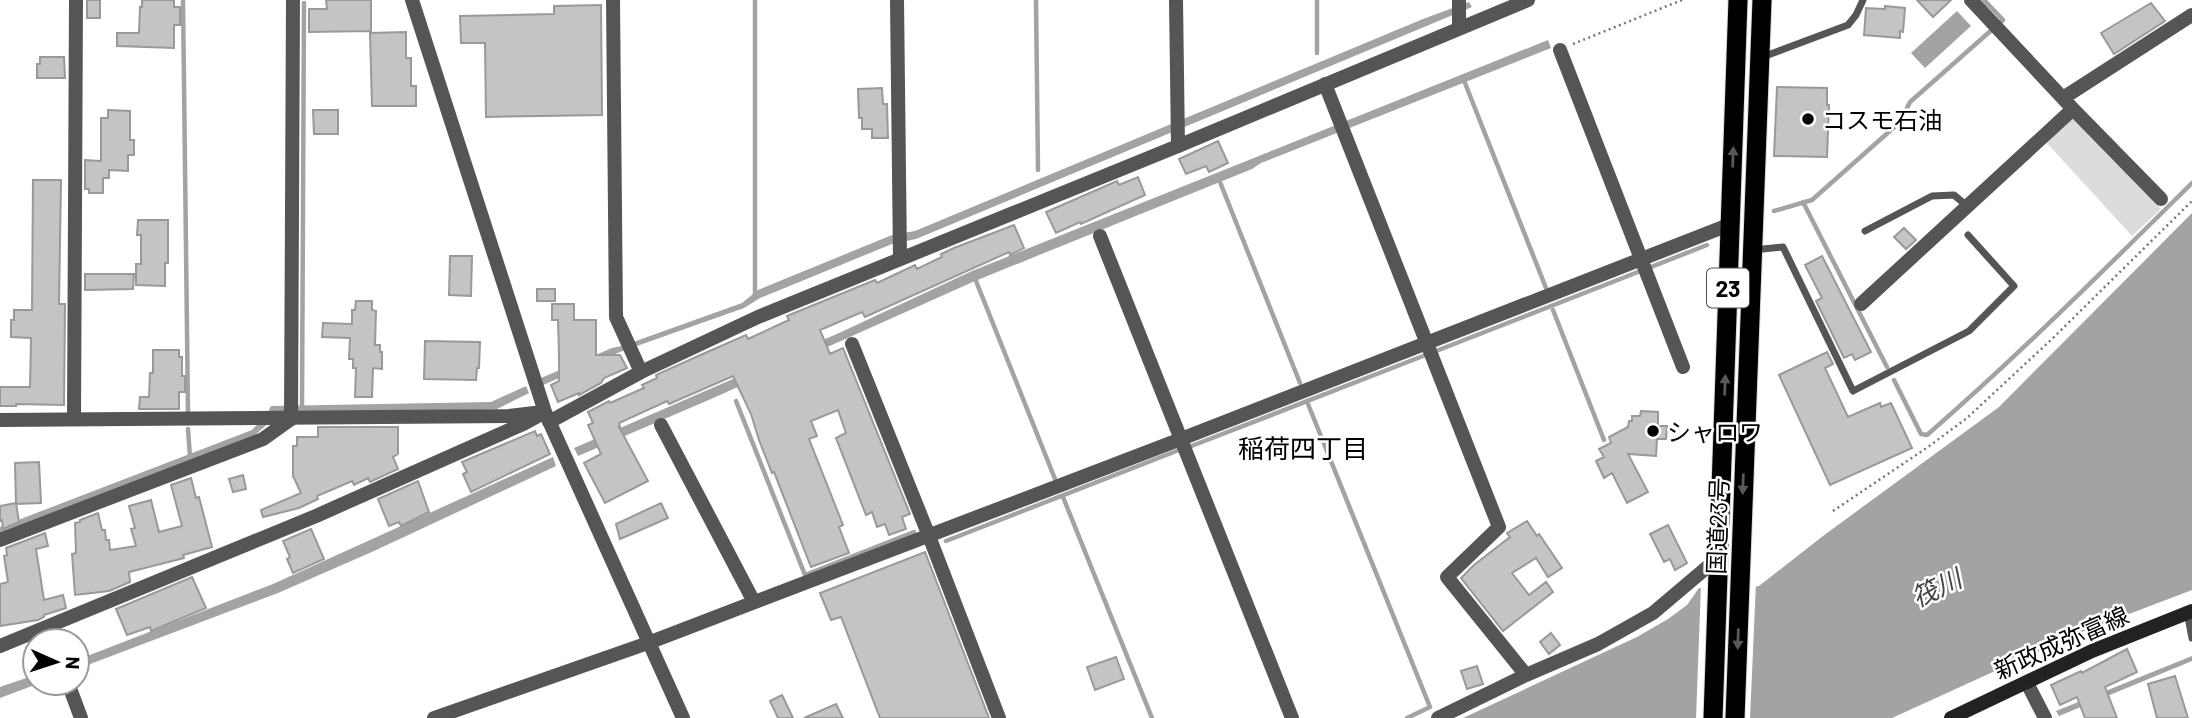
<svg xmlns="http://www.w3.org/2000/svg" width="2192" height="718" viewBox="0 0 2192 718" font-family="Barlow,'Noto Sans JP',sans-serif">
  <rect width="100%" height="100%" fill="#fff"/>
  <path fill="#dcdcdc" d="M2075,116l86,93 -29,27 -86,-94z"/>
  <path fill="#a3a3a3" d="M1469,2l3,5 -556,232 -24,5 -132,54 -16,10 -124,44 -77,33 -2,-7 71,-30 10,-2 120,-43 16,-13 134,-55 23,-4 508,-212z
    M1957,11l14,15 -46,42 -14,-15z
    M1548,40l3,8 -290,115 -9,6 -277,112 -264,118 -133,57 -4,-8 265,-115 133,-62z
    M2192,213v377l-118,45 -182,83h-429l174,-81 31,-18 19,-14 12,-17 41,2 19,-4 64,-50 176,-129z
    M526,386l3,7 -32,16 -218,5 -24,21 -255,101v-9l252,-97 15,-16 4,-8 220,-4z
    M553,457l3,9 -182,85 -96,42 -201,76v-9l196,-76z
    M2192,656v5l-133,55 -3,-5z
    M35,675v8h5l-40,15v-11z"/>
  <path fill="#fff" d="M1756,583l-6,135h-54l5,-133 39,1z"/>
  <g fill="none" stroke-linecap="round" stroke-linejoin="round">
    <path stroke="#a3a3a3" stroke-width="4.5" d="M183,0l5,413
      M755,0v296
      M1036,0l2,170
      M1317,0v53
      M1463,78l83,210
      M1220,182l80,201
      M1803,202l84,165
      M1774,211l38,-11 88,-78 10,-20 93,-82 -19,-20
      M1651,267l56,-22
      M974,276l81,203
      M1553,310l51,130
      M1436,351l202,-79
      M1894,380l27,54 6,1c92,-80 178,-166 265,-252
      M736,401l69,174 109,-43
      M1308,404l122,303 -23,11
      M302,408l2,-405
      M188,429l2,28
      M1189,447l234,-91
      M1063,497l89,221
      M946,541l233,-91"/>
  </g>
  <path fill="#c4c4c4" stroke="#999" stroke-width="2" d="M87,0h13v18h-13z
    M142,0h32v7h6v18h-6v23l-57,-2v-13h22l1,-26h2z
    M326,0h45v31l-62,1v-23h18z
    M1917,0h34l-18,17z
    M2151,3l14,18 -51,33 -13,-21z
    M601,5l1,110 -116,2 -1,-74h-24l-1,-27 94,-2v-8z
    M1885,6l20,2 -2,24 -3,-1v7l-36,-3 2,-27 19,1z
    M406,32v26h5v28h5v20h-44l-2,-73z
    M40,57h24l1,21h-28v-14h3z
    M1777,87l50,1v17h2l-2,52 -53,-1z
    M882,88l1,16h4l1,34h-16v-9h-10v-11h-3l-1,-29z
    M108,110l22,1v29h4v15h-6v16l-19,-1v8h-6v15h-14v-4h-4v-29l16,1v-43h7z
    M313,110h25v24h-24z
    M1218,141l10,22 -19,9 -3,-6 -20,8 -7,-15z
    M1138,177l7,18 -64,29 -1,-2 -24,11 -10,-21 71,-31 2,4z
    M33,180h28l-2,124h6l-1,101 -48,-1v2h-16v-19h30l1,-49 -20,-1v-17h3v-10h18z
    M138,220h30v43h-3v23l-29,-1v-21h5v-29h-4z
    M1014,225l10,23 -14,7 -1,-3 -144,65 -3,-5 -42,18 10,24 13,-6 67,166 -8,3 4,12 -17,6 -4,-11 -8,3 -5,-15 -6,3 -30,-77 10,-5 -8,-23 -27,11 6,15 -8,3 34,86 -4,2 10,26 -38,14 -37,-95 -2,1 -13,-33 -8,-26 -18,-38 -64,28 -2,-3 -48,22 1,4h-1l29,54 -43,22 -21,-40 17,-9 -13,-29 5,-2 -5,-11 21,-11 1,2 34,-15 -2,-3 15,-7 -1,-3 49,-22 41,-18 2,4 28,-13 13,-6 -2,-4 12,-5 76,-31 2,3 38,-18 2,4 25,-12 -1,-3 13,-6z
    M1904,228l12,12 -10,9 -12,-12z
    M450,256h22l-1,40 -22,-1z
    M1822,256l49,96 -16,8 -3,-6 -8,4 -28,-57 6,-3 -17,-33z
    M85,274h49l-1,15 -48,1z
    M537,289h18v12h-18z
    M356,301h16v9l4,1 -1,34h5v7h2v17l-9,-1 -1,29h-17l1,-29h-3v-9h-4l1,-21 -28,-1 1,-14 29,1v-14h3z
    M552,304h22v16h22v35h24l7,13 -23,10 -3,5 -22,12v-2l-21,9 -7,-17 8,-4v-25l-1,-36h-6z
    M425,341l55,1 -1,26h-2l-1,12 -52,-1z
    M153,350h26v7h3v19h3v16h-6v17h-40l1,-12h9l1,-24h3z
    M1827,352l6,12 -8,4 23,49 32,-14 1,4 10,-4 21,45 -82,37 -51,-110z
    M1641,411l17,1v14h9l-1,13h-9l-1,17 -28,-2 20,38 -21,11 -15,-30 -8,5 -8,-17 8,-4 -5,-8 12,-6 -2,-6 19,-10 1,-6h3v-5h8z
    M318,427h80v27l-5,3 5,12 -28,13 -2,-4 -14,7 -2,-4 -35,15 1,3 -19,9 -36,9 -2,-7 40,-17 -8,-17v-30h4v-9h21z
    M535,431l2,5 4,-2 9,20 -79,38 -8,-18 4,-2 -5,-10z
    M39,462l2,41 -25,1 -1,-41z
    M243,475l3,14 -13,3 -4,-13z
    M191,478l5,20 3,-1 13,50 -29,8 1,3 -55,14 1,10 -21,9 -34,4 -3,-41 4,-1 -1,-30 5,-1v-2l18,-7 4,17h3l1,10h3l1,10 26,-4 -5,-17 4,-1 -6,-22 22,-6 8,32 23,-6 -11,-41z
    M418,481l11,31 -28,14 -2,-4 -10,4 -11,-27z
    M16,503l3,19 -16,7 -1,-9 -2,1v-15z
    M661,503l7,15 -48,21 -4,-15z
    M1527,521l10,15 2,-2 23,34 -14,9 -12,-19 -24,15 17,22 17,-13 7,10 -50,39 -42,-53 13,-13 36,-28 -3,-4z
    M1668,525l19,38 -12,7 -5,-11 -6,3 -14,-28z
    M311,529l13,30 -31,14 -6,-14 3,-2 -7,-16z
    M45,533l3,13 -12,3 8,51 19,-5 3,13 -22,7v2l-6,3 -38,6v-42l8,-2 -4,-26 3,-1 -1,-7z
    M925,552l64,166h-109l-39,-101 -10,3 -11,-27z
    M192,577l14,31 -55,23 -1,-4 -23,8 -11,-26z
    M1551,633l9,12 -11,9 -9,-12z
    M2127,649l10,23 -32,15 12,31h-32l-8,-21 -17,8 -9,-20 30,-14 1,2z
    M1116,657l8,22 -29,11 -8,-23z
    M1477,666l6,18 -16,5 -6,-18z
    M2175,676l13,42h-31l-9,-34z
    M782,695l11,23h-15l-8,-17z
    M836,704l7,14h-39z"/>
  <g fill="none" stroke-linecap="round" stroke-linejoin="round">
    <g stroke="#dbdbdb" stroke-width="21">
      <path id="trunk" d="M1713,718l25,-718
        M1735,718l27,-718"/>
    </g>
    <path stroke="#777" stroke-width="2.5" stroke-dasharray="2 3.5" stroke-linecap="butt" d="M1573,44l109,-44
      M1833,511l95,-64 39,-29 85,-79 140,-138"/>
    <path stroke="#555" stroke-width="7" d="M1760,58l88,-33 8,-10 7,-15
      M1865,231l67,-35 22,-1 13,11
      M1753,250l30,-3 70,144 116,-60 45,-45 -46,-51
      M2187,612l5,26"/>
    <path stroke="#555" stroke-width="14" d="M613,0l3,317 25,55
      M1176,0l2,146 350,-146
      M1459,0v29
      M1971,0l102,109 88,90
      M1560,50l123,317
      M1325,84l174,443 -52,50 79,98
      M2063,98l129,-83
      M1100,236l192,482
      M1861,304l212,-195
      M852,344l77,192 70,182
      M74,419l2,-419
      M0,420l509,-4 34,-4
      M661,425l93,177
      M0,540l263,-101 28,-20
      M648,643l533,-204 550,-215
      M68,683l13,35
      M2027,683l18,35
      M1438,718l88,-43 72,-31 55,-31 65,-55"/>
    <path stroke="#555" stroke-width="14" d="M412,0l133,412 138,306
      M897,0l3,259
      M291,419l2,-419
      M549,422l92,-50 117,-55 420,-171
      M0,646l316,-130 207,-92 22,-12
      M434,718l214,-75"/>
    <path stroke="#222" stroke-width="14" d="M1951,718l141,-67 100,-40"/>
    <use href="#trunk" stroke="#000" stroke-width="19"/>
  </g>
  <defs><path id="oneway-solid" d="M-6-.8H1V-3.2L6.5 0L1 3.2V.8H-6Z" transform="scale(1.75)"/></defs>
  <g fill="#595959">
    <use href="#oneway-solid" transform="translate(1733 157) rotate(-88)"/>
    <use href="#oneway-solid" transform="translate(1725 385) rotate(-88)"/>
    <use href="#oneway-solid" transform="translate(1743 484) rotate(92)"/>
    <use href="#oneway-solid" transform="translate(1738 639) rotate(92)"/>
  </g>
  <g fill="#000" stroke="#fff" stroke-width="2.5">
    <circle cx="1808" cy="119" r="7"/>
    <circle cx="1653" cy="431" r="7"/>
  </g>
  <g text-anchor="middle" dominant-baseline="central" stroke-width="5" stroke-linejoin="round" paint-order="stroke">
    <rect fill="#fff" stroke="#4c4c4c" stroke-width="2" x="1707" y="268.5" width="42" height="39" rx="5"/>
    <g font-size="23" font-weight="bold" fill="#000">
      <text x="1728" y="288">23</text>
    </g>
    <g font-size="24" fill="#000" stroke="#fff" text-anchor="start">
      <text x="1822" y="119">コスモ石油</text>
      <text x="1667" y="431">シャロワ</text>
    </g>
    <g font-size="24" fill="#000" stroke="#fff">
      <text transform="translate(1717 526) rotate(-88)">国道23号</text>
      <text transform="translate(2061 642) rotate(-24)">新政成弥富線</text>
    </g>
    <g font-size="26" fill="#000" stroke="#fff">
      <text x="1303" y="447">稲荷四丁目</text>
    </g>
    <g font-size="26" font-style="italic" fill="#444" stroke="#fff">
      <text transform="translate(1936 587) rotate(-26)">筏川</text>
    </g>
  </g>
  <g transform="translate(56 662) rotate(93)"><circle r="33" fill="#ffffff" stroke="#999999" stroke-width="2"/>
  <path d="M0-5L12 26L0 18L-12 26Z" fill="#000000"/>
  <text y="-10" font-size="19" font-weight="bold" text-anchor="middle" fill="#000000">N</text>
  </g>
</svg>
